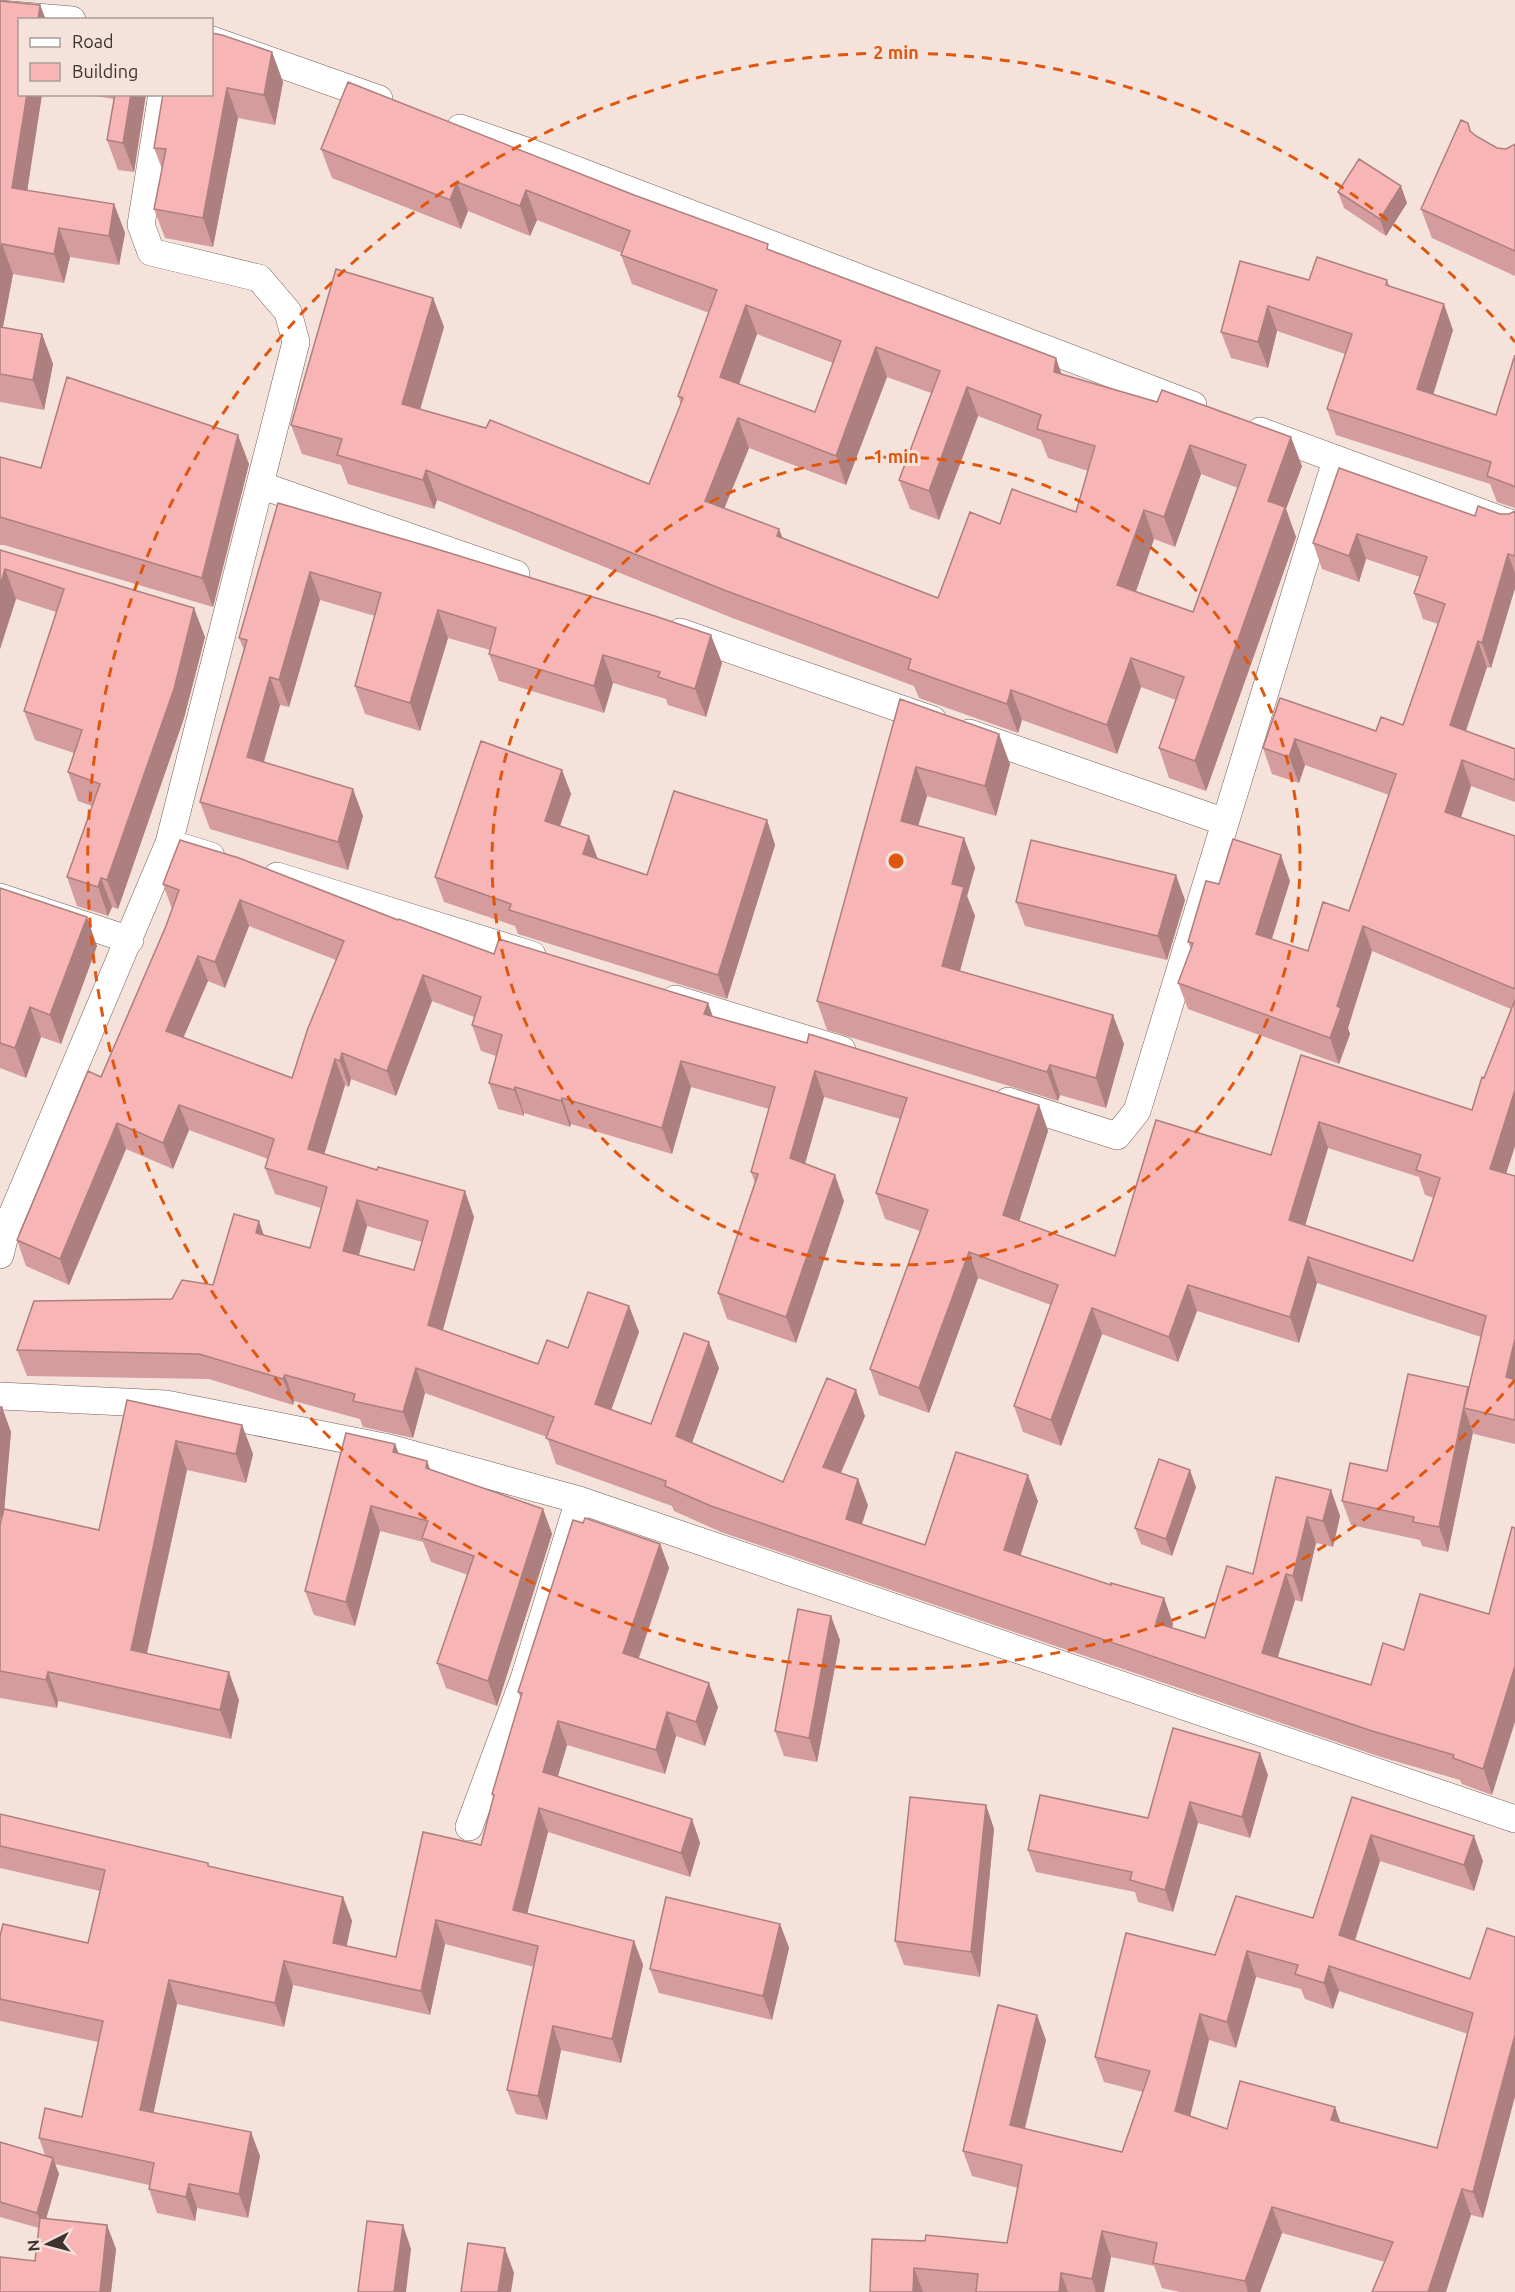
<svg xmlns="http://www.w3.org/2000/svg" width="1515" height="2292" viewBox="0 0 1515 2292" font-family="Ubuntu,sans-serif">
  <rect width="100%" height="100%" fill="#f5e2db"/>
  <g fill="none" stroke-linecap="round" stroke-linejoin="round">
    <g stroke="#705f59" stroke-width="28">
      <path id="street" d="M0,14l72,6
        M212,40l167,59
        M460,128l72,25 661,252
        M1260,431l255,94
        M260,485l256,89
        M680,632l253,88
        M969,733l256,89
        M169,843l42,13
        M277,876l255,79
        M0,897l130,43
        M675,999l167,51
        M1008,1101l109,35 20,-25 199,-651
        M0,1255l7,-28 162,-384 127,-501 -8,-30 -29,-34 -108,-26 -10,-27 21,-131
        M0,1396l166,8 223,44 190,52 936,319
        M469,1827l55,-148 55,-179"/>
    </g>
    <use href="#street" stroke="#fff" stroke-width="27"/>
  </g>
  <path fill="#d49c9d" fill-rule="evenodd" d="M0,1l40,4 6,15h-26v74h22l-15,97 87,13 11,29 -6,32 -49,-8 -6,26 -51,-9 -10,53 39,7 11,30 -9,46 -44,-8z
    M272,52l11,30 -8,43 -37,-7 -25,129 -48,-9 -11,-29 8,-40 -8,-21z
    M348,82l423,169 285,107 5,16 241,92 -16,43 10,28 -90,254 -37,-13 -10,-30 17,-48 -35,-13 -24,67 -95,-34 -4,13 -99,-35 -5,-12 -179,-67 -298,-119 -3,9 -86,-25 -7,-19 -39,-11 -11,-29 142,-127 11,29 -24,82 229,75 32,-80 -3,-8 31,-83 -77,-29 -11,-29 1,-2 -85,-33 -7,16 -62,-25 -7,18 -129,-51 -11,-29zM757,334l76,29 -18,49 -76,-28zM887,377l44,16 -32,87 11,29 29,11 39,-104 63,24 7,18 40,13 -12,41 -76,12 -62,74 -155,-59 -4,-10 -55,-20 25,-61 97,37zM1201,474l37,14 -45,124 -57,-21 18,-52 21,8z
    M83,94h63l-12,78 -16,-2 -11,-30 7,-41z
    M1471,132l5,4 21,12 9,1 9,-5v132l-83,-38 -11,-29z
    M1338,192l69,11 -21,33 -42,-28z
    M1309,280h78l3,7 63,43 -20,64 63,21 19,-60v153l-18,-6 -7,-18 -154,-49 -9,-26 18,-55 -68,-23 -9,37 -37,-10 -10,-26z
    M0,457l41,11 208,-4 -36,143 -209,-62h-4z
    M1339,468l136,48 25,-2h9l6,-3v77l-24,80 -4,-1 -21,64 49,17v54l-44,-16 -10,32 54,18v310l-9,28 9,2v268l-41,-10 -1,-2 -25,120 -26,-6 -2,-6 -69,-15 -9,-24 45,-30 82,-83 12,-51 -164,-54 -18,60 -102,-32 -19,51 -76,-28 -41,112 -38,-14 -9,-26 37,-101 -73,-27 -49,135 -50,-18 -9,-26 50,-138 -35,-12 -9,-26 24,-74 -76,-22 -19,67 39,37 -48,142 -69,-24 -9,-26 37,-110 -4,-11 18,-63 -78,-22 -19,67 -101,-30 -1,3 -46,-14v3l-26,-7 -9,-26 7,-27 -15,-5 -9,-26 2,-8 -42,-16 -36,95 -45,-17 -2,8 -4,-2 -21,69 150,63 -31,113 95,34 30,-16 61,-42 10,26 -28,78 40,14 68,-56 -27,75 91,39 82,-66 -24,57 27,32 -6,19 63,21 113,-44 -18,54 91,30 53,13 9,26 -1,4 33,10 48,-64 78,-84 9,26 -7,31 -17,-4 -14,59 -7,-2 -17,57 93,28 33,-35 16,-56 72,201 -30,-11 -2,-4 -79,-23 -660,-225 -47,-21 -2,-5 -116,-42 -9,-27 -122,-44 -12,45 -50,-11 -3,-8 -66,-18 -1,4 -84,-26 -182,-3 -10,-26 196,-65 51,-50 46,13 11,-40 -46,-14 -10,-26 3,-9 -79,-29 -16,39 -47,-20 -57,136 -43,-19 -9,-26 84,-163 65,-151 6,-17 -9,-25 235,36 96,34 214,49 5,14 326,88 9,26 -29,90 96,35 156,-101 30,-100 171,55 39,-101 -139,-58 -24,77 2,6 -11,30 -151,-55 -10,-26 13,-34 -3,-7 31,-58 71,-3 -18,58 36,12 41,-40 40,-116 -84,-30 -6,18 -27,-9 -9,-26 17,-50 96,33 27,-6 35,-101 -15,-5 -9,-26 6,-16 -54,-18 -7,23 -37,-13 -9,-26zM249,926l87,34 -44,118 -109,-40 25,-57 17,7zM1328,1148l91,29 6,18 9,3 -21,63 -108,-35zM367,1226l55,16 -8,28 -55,-15z
    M278,503l444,160 -16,54 -38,-12 -2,-6 -53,-16 -9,30 -105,-32 -10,-27 1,-4 -42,-12 -28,93 -55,-17 -10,-28 20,-70 -55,-16 -31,107 -9,-2 -16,57 99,54 -15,54 -138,-41 -10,-27 44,-152 -5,-12z
    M0,550l205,87 -21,81 -66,191 -6,-2 -4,9 -31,-10 -10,-29 25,-71 -14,-5 -10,-29 6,-19 -39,-13 -11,-29 32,-99 -40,-13 -16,50z
    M900,699l110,65 -14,52 -69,-20 -9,30 46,12 11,30 -8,28 8,20 -15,55 164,73 -18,64 -46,-13 -2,6 -231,-71 -10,-29z
    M562,770l9,24 -11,32 29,10 9,23 49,16 120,-55 8,25 -48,154 -209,-65 -3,-8 -71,-24 -9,-25z
    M0,888l97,58 -36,98 -20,-7 -15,41 -26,-10z
    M1185,900l-18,60 -142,-34 -9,-24z
    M127,1400l115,25 11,29 -7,29 -59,-13 -40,184 92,46 -8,39 -173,-38 -1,7 -57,-10v-291l11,25 -7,77 95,21z
    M395,1444l4,10 28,7 3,9 113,39 9,25 -55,172 -51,-18 -9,-25 31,-88 -37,-13 -8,-20 -43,-11 -25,95 -41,-11 -9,-24z
    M1196,1487l-24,69 -31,-12 -6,-16z
    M583,1523l77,21 9,24 -30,90 79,49 -13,39 -29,-10 -11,38 -98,-29 -9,31 134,43 8,24 -10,34 -142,-45 -21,81 107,28 9,24 -22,98 -60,-13 -14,70 -31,-6 -9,-24 27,-123 -89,-23 -15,71 -137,-30 -9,42 -107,-23 -24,109 107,43 -12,62 -51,-10 -2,13 -38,-8 -8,-24v-4l-94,-21 4,10 -13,44 70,31 -5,43h-111l35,-31 4,-33 -39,-11v-75l45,13 -6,-17 43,-21 16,-75 -98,-21v-85l88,7 12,-52 -100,-23v-54l210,52 133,31 9,24 -6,25 50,11 85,-112 12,-48 -1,-3 29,-96 -3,-6z
    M840,1640l-23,122 -33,-6 -9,-25z
    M1173,1728l95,47 -18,63 -52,-15 -25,89 -35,-10 -3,-10 -99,-20 -8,-22 120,-32z
    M1352,1797l131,64 -9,30 -94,-30 -25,80 115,38 45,-42v159l-32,122 -12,-3 -86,47 -103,-29 -22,59h-80l-18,-4 -8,-22 -43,-9 -7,35h-234l2,-53 135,4 11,-55 -46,-12 -9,-25 83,-111 -21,89 97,23 21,-60 -39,-10 -9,-25 120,-102 98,-37zM1256,1977l45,12 4,10 28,10 6,-18 129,43 -31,114 -97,-26 -5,-15 -108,22 -37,-13 19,-76 27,8z
    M986,1805l8,24 -14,148 -76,-12 -9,-24z
    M780,1924l9,24 -17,72 -113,-27 -9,-24z"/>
  <path fill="#ad7f7f" d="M40,5l6,15h-8z
    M272,52l11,30 -8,43 -11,-30z
    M227,88l11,30 -25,129 -10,-29z
    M27,94h15l-19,124 -11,-30z
    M131,94h15l-12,78 -11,-29z
    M457,182l11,29 -7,18 -11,-29z
    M1401,186l6,17 -21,33 -6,-17z
    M526,190l11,30 -7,16 -10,-30z
    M114,204l11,29 -6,32 -10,-29z
    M59,228l11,29 -6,26 -10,-29z
    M2,244l11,30 -13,68v-87z
    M433,298l11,29 -31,107 -11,-30z
    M1444,304l9,26 -26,85 -10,-26z
    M746,305l11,29 -26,73 -11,-30z
    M1268,306l9,25 -9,37 -10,-26z
    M42,334l11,30 -9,46 -11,-30z
    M876,347l11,30 -41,108 -10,-29z
    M1056,358l10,29 -12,-15z
    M967,387l11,29 -39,104 -10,-29z
    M738,418l11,30 -34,83 -10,-30z
    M238,435l11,29 -36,143 -11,-29z
    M1291,437l11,29 -16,43 10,28 -90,254 -11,-30 73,-260z
    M1190,445l11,29 -26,73 -11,-30z
    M426,470l11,30 -3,9 -11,-29z
    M1144,510l10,29 -26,75 -11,-29z
    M779,529l11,30 -13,-23z
    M1357,534l9,25 -7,23 -10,-26z
    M1508,554l7,19v15l-24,80 -9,-25z
    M5,569l11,30 -16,50v-63z
    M310,572l10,28 -31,107 -10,-27z
    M194,608l11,29 -21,81 -66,191 -11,-29z
    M438,610l10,28 -28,93 -10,-28z
    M711,635l11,28 -16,54 -11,-28z
    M1478,641l9,26 -28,84 -9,-26z
    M603,655l10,28 -9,30 -10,-27z
    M1131,658l10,29 -24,67 -10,-29z
    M270,677l10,28 -23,80 -10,-28z
    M1011,690l11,30 -4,13 -11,-29z
    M999,734l11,30 -14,52 -11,-30z
    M1295,739l10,26 -6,18 -10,-26z
    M1462,760l9,26 -17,52 -9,-26z
    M916,767l11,29 -16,54 -10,-29z
    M562,770l9,24 -18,52 -8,-25z
    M353,789l10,27 -15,54 -10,-28z
    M767,820l8,25 -48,154 -9,-24z
    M589,836l9,24 -15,-6z
    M964,838l11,30 -8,28 8,20 -22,80 -11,-30 10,-82z
    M1281,855l9,26 -25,79 -9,-26z
    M1176,875l9,25 -18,60 -9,-24z
    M101,878l11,29 -4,9 -10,-29z
    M240,900l9,26 -24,62 -10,-26z
    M87,917l10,29 -36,98 -11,-29z
    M1363,926l9,25 -24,77 2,6 -11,30 -9,-26 7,-32z
    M198,956l10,25 -33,76 -9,-26z
    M423,975l9,26 -36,95 -9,-25z
    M708,1003l9,26 -13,-15z
    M30,1007l11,30 -15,41 -11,-30z
    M1113,1015l11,29 -18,64 -10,-30z
    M342,1053l9,26 -2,8 -9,-26z
    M335,1059l10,26 -27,90 -10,-26z
    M681,1061l10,26 -19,67 -10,-26z
    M1050,1065l10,30 -2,6 -11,-29z
    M815,1071l9,26 -25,87 -9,-26z
    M515,1087l9,26v3l-10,-26z
    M1515,1090v56l-16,49 -9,-26z
    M562,1098l9,26 -1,3 -9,-26z
    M179,1105l10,25 -16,39 -10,-26z
    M1039,1105l9,26 -35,110 -10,-26z
    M1319,1122l9,26 -29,98 -10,-26z
    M117,1123l9,26 -57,136 -9,-26z
    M835,1175l9,26 -48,142 -10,-26z
    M465,1191l9,26 -37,134 -9,-26z
    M357,1200l10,26 -14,50 -10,-25z
    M259,1221l9,26 -12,-14z
    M969,1252l9,26 -49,135 -10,-25z
    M1308,1257l9,26 -18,60 -9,-26z
    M1188,1285l9,26 -19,51 -9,-25z
    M629,1306l10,26 -35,98 -9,-26z
    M1092,1308l10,26 -41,112 -10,-26z
    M1515,1339v63l-9,-25z
    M709,1342l10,26 -34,94 -9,-26z
    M416,1368l9,25 -12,45 -10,-26z
    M285,1375l9,26 -1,4 -10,-26z
    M856,1390l9,26 -33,77 -9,-26z
    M2,1407l9,25 -8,92 -3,-8v-85z
    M1464,1408l9,24 -25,120 -9,-25z
    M242,1425l11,29 -7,29 -10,-29z
    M176,1441l11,29 -46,209 -10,-29z
    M395,1444l9,24 -11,-16z
    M427,1461l9,25 -10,-18z
    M1190,1470l6,17 -24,69 -6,-17z
    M1028,1475l10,26 -24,75 -10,-26z
    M858,1479l10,26 -13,40 -9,-26z
    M1331,1490l9,26 -7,31 -10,-26z
    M371,1506l9,25 -25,95 -9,-24z
    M543,1509l9,25 -55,172 -9,-25z
    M1307,1517l9,26 -14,59 -9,-26z
    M660,1544l9,24 -37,109 -9,-24z
    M1286,1574l9,26 -24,79 -9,-26z
    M1164,1598l9,26 -7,25 -10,-26z
    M831,1616l9,24 -23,122 -8,-24z
    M1515,1666v56l-23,73 -9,-26z
    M48,1672l10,29 -1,7 -11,-28z
    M229,1672l10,28 -8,39 -11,-29z
    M709,1683l9,24 -13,39 -9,-24z
    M667,1712l9,24 -11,38 -9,-24z
    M558,1721l9,24 -15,51 -9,-24z
    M1260,1753l8,22 -18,63 -8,-21z
    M1190,1802l8,21 -25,89 -8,-22z
    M986,1805l8,24 -14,148 -9,-25z
    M539,1808l9,24 -26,102 -9,-24z
    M692,1819l8,24 -10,34 -9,-24z
    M1371,1835l9,26 -32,100 -9,-26z
    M1474,1836l9,25 -9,30 -10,-26z
    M343,1897l9,24 -10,46 -9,-24z
    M436,1920l9,24 -15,71 -9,-24z
    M780,1924l9,24 -17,72 -9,-24z
    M634,1941l9,24 -22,98 -9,-24z
    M1247,1951l9,26 -20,71 -9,-26z
    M284,1961l9,24 -9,42 -9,-24z
    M1329,1966l10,25 -6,18 -9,-26z
    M169,1980l8,24 -28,130 -9,-24z
    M1200,2014l9,26 -24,97 -10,-26z
    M1037,2015l9,25 -27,111 -9,-26z
    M553,2026l8,24 -14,70 -9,-24z
    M1515,2035v61l-32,122 -10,-26z
    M1335,2107l9,26 -13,-13z
    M251,2132l9,24 -12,62 -9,-24z
    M53,2158l6,16 -16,56 -6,-17z
    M189,2184l8,24 -2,13 -9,-24z
    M1462,2189l9,26 -25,77h-18z
    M1272,2207l10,26 -22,59h-12l-3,-11z
    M107,2225l9,24 -5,43h-11z
    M403,2225l8,24 -5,43h-12z
    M1102,2231l9,26 -7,35h-8l-4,-13z
    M505,2248l9,25 -3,19h-13z
    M914,2268l9,24h-10z
    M1061,2273l7,19h-9z"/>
  <path fill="#f7b5b6" stroke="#ad7f7f" stroke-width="1.5" fill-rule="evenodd" d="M0,1l40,4 -2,15h-18v74h7l-15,94 102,16 -5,32 -50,-8 -5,26 -52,-10 -2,11z
    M212,33l10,2 50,17 -8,43 -37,-7 -24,130 -49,-9 12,-60 -12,-1 9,-54h49z
    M348,82l286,113 134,49 -1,5 289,109 -2,14 103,30 5,-12 129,47 -23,64 17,6 -90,254 -36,-13 25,-71 -53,-19 -24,67 -96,-35 -4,14 -99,-35 3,-10 -187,-69 -298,-120 -3,10 -86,-25 5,-16 -51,-14 45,-156 97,29 -31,106 84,24 4,-8 159,64 34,-86 -5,-2 39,-106 -96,-35 9,-24 -104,-41 -6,16 -63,-24 -7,18 -129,-51zM746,305l95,36 -26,71 -95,-35zM876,347l64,24 -41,109 30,11 38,-104 74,28 -4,14 58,17 -19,66 -64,-23 -12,35 -30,-12 -32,86 -161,-62 2,-7 -74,-28 33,-83 98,38zM1190,445l56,20 -53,147 -76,-27 27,-75 20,7z
    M115,94h16l-8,49 -16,-3z
    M1461,120l7,3 2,8 6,5 21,12 9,1 9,-5v107l-94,-42z
    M1359,159l42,27 -21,33 -42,-27z
    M1317,257l70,23 -1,5 58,19 -27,85 79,26 19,-60v132l-4,-2 -24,-9 4,-14 -164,-53 25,-75 -84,-28 -10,36 -37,-10 19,-71 69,19z
    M0,327l42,7 -9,46 -33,-6z
    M67,377l171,58 -36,143 -202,-61v-60l41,11z
    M1339,468l136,48 3,-10 22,8h9l6,-3v45l-7,-2 -26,89 -4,-2 -28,84 65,24v31l-53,-20 -17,52 70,24v153l-152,-63 -26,80 4,2 -11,30 -152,-55 15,-40 -5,-1 18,-61 13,3 14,-45 48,16 -25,79 52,17 15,-49 26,9 47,-137 -101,-35 -6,18 -26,-9 17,-50 96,33 5,-14 22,8 42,-121 -31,-11 13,-36 -70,-23 -8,22 -36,-13z
    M278,503l149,43 228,70 56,19 -16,54 -37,-12 2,-5 -57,-17 -9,31 -105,-32 7,-26 -58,-18 -28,93 -55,-17 26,-93 -71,-21 -31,108 -9,-3 -23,80 106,32 -15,53 -138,-40 47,-162 -8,-2z
    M0,550l194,58 -20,81 -67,191 -6,-2 -3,9 -31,-10 33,-93 -32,-12 14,-42 -58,-19 40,-122 -59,-20 -5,17z
    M900,699l99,35 -14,52 -69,-19 -15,54 63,17 -12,46 12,3 -22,79 171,49 -17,63 -46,-13 -3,7 -230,-71z
    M481,741l81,29 -17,51 44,15 -6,18 64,21 27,-84 93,29 -49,155 -209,-65 2,-6 -76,-27z
    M180,840l59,18 159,62 1,-1 95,35 5,-15 209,64 -4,11 103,29 2,-9 230,71 -36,110 112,41 41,-136 115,35 30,-100 171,55 10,-33 2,1 31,-78v90l-25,79 25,7v163l-9,38 9,3v40l-51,-12 22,-92 -178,-59 -18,60 -102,-32 -19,52 -77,-29 -41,112 -37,-14 44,-121 -89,-33 -50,136 -49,-19 58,-159 -52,-17 31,-95 -92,-27 -25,87 45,17 -49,142 -68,-24 40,-119 -7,-2 24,-85 -94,-26 -19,67 -100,-30 -1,3 -46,-14 -1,3 -25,-7 13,-48 -30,-10 9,-28 -58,-22 -36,96 -45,-18 -2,8 -5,-2 -27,90 69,21 1,-3 87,24 -37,134 110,39 9,-24 21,8 20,-56 41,14 -34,98 56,20 33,-91 25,9 -33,94 107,46 44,-104 29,12 -33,77 35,12 -12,40 79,26 31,-93 72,23 -24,75 107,35v-2l53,15 -8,25 49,15 22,-72 26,8 23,-97 55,13 -8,31 -16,-4 -14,59 -7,-2 -24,79 109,32 12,-42 21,7 16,-56 69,20 23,-87 3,1v138l-32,103 -30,-11 1,-3 -82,-24 -661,-225 -46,-20 1,-5 -120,-43 8,-21 -138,-49 -13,44 -50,-11 2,-7 -70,-19 -2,4 -84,-25 -182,-4 17,-49 138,-2 10,-19 31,5 21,-71 25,7 -3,12 54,15 17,-61 -62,-19 9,-29 -95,-34 -16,38 -46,-20 -57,136 -43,-19 71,-169 13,6 65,-151 13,-36 -16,-6zM240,900l104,41 -36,87 -16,50 -126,-47 32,-75 17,6zM1319,1122l102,33 -5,15 24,8 -27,83 -124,-41zM357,1200l71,21 -14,49 -71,-19z
    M1031,840l145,35 -18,61 -142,-34z
    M0,888l87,29 -37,98 -20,-8 -15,41 -15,-5z
    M1408,1374l60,13 -29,140 -26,-5 1,-5 -72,-16 8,-38 37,8z
    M127,1400l115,25 -6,29 -60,-13 -45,209 98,22 -9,38 -172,-38 -2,8 -46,-9v-146l4,-16 95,21z
    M0,1407h2l-2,24z
    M346,1433l49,11 -2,8 34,9 -1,7 117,41 -55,172 -51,-18 37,-107 -52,-18 6,-17 -57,-15 -25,96 -41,-11z
    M1159,1459l31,11 -24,69 -31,-11z
    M585,1518l75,26 -37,109 86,30 -13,39 -29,-10 -11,38 -98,-29 -15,51 149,47 -11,34 -142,-45 -26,102 121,31 -22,98 -59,-13 -15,70 -31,-6 31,-144 -102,-26 -15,71 -137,-30 -9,42 -106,-23 -29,130 111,22 -12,62 -50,-10 -3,13 -37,-8 5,-26 -115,-25 6,-30 37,9 21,-96 -103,-22v-63l3,-12 85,19 17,-73 -105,-24v-32l208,49v3l135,31 -10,46 63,14 27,-125 58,13 13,-50 -2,-1 30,-101 -4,-1 55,-172 10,3z
    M798,1609l33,7 -22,122 -34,-7z
    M1173,1728l87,25 -18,64 -52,-15 -25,88 -35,-10 2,-8 -104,-22 12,-55 108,23z
    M910,1797l76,8 -15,147 -76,-11z
    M1352,1797l122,39 -10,29 -93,-30 -32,100 131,44 17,-51 28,9v98l-42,157 -11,-3 -34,103h-56l21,-50 -121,-35 -27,74 -92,-18 4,-20 -55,-12 -10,48 -31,-6 -2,19h-83l2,-18 -64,-6 -1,24h-43l2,-53 53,2 1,-6 81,8 15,-78 -59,-14 35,-146 39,10 -27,110 112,27 28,-81 -55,-14 31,-124 89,22 21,-59 77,22zM1247,1951l51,14 -3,9 29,9 5,-17 144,47 -36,135 -106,-28 4,-13 -95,-26 -13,48 -52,-18 25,-97 27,8z
    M666,1897l114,27 -17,72 -113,-27z
    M0,2142l53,16 -16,55 -37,-11z
    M40,2218l67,7 -7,67h-100v-35l35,4z
    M367,2221l36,4 -9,67h-36z
    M468,2243l37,5 -7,44h-37z"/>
  <g fill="none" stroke="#df570e" stroke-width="3" stroke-dasharray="10 8">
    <circle cx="896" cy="861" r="404"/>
    <path d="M1515 1380A808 808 0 1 1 1515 342"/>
  </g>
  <circle cx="896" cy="861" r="9" fill="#df570e" stroke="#f5e2db" stroke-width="3"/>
  <g font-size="18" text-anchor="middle" font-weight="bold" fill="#df570e" stroke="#f5e2db" stroke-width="6" stroke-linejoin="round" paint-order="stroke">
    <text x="896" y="59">2 min</text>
    <text x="896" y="463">1 min</text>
  </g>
  <rect x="18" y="18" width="195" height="78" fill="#f5e2db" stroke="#ab9c97" stroke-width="1.5"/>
  <rect x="30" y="38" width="30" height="9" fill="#ffffff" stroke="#ab9c97" stroke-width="1.5"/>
  <text x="72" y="48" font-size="18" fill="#3b3431">Road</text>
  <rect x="30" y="63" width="30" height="18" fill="#f7b5b6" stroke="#ab9c97" stroke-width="1.5"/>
  <text x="72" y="78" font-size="18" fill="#3b3431">Building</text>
  <g transform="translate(48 2244) rotate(264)" stroke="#f5e2db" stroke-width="4.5" paint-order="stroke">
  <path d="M0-4.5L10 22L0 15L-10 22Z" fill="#3b3431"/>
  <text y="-9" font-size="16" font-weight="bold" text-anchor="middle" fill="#3b3431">N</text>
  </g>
</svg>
